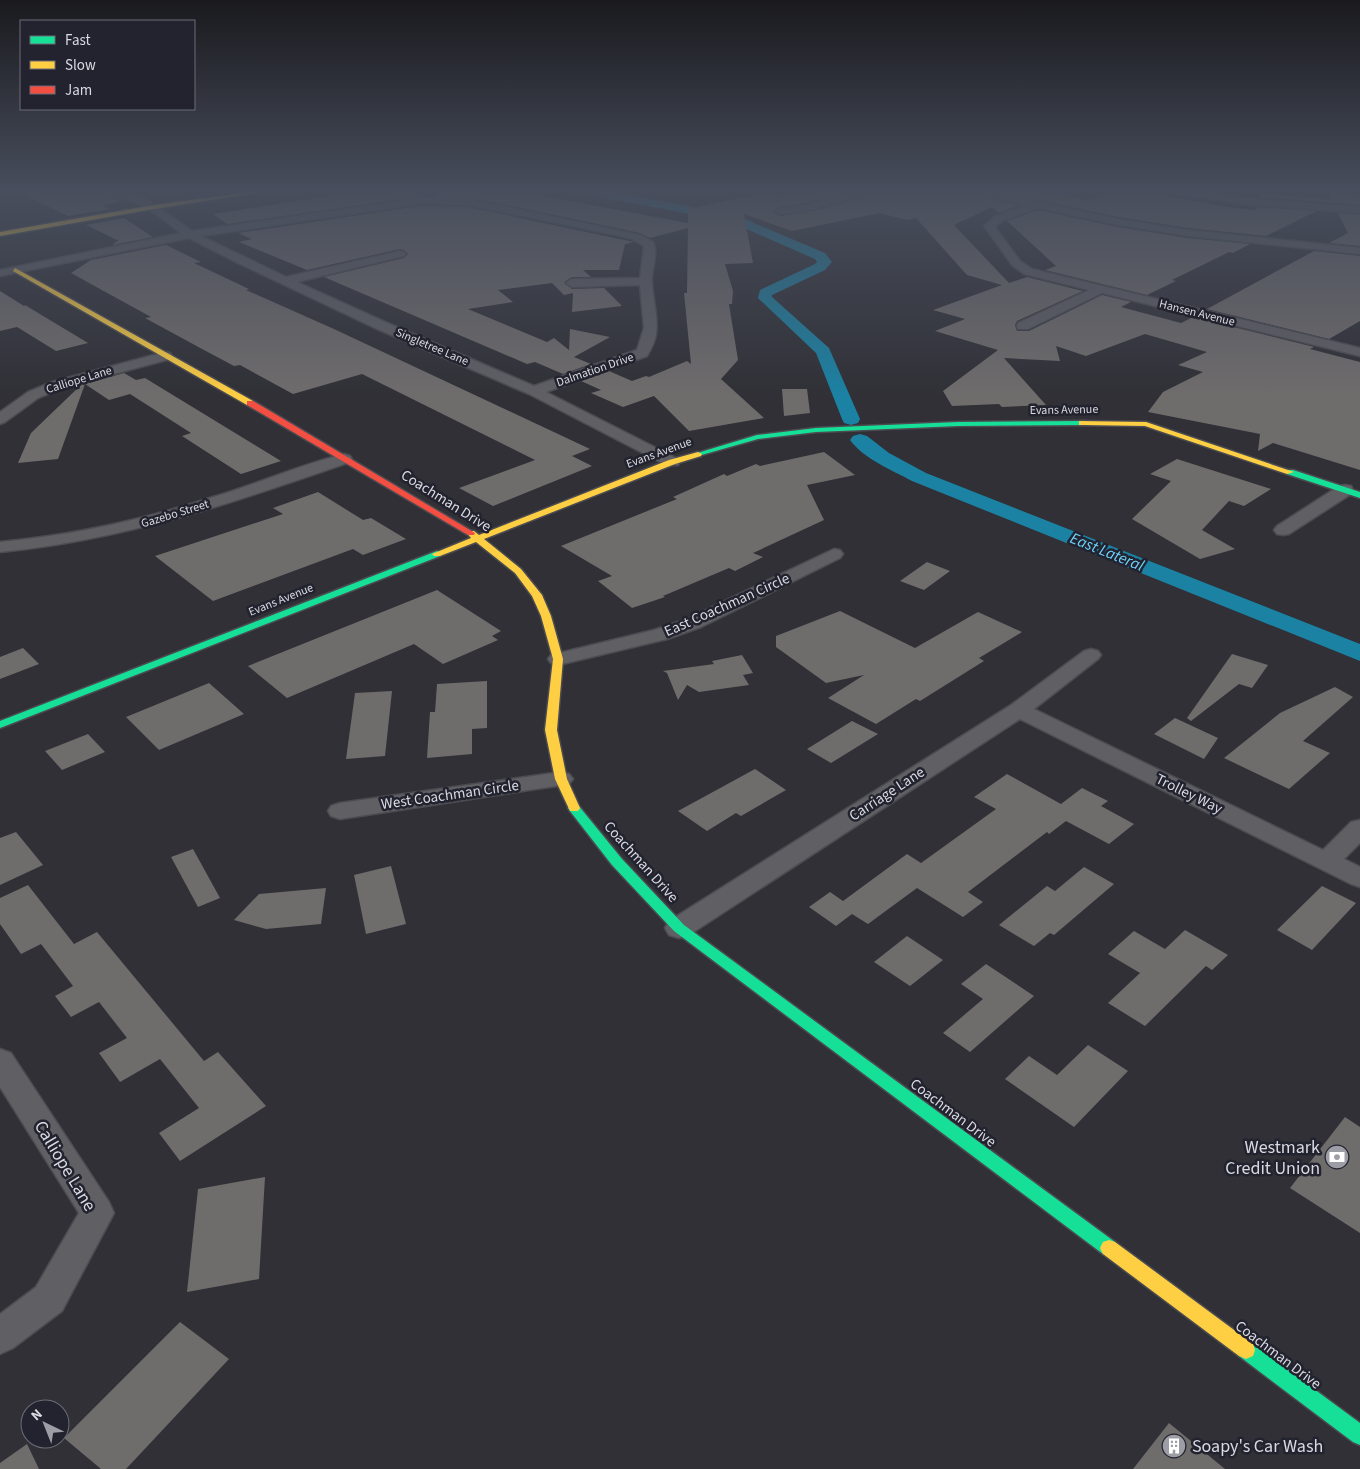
<svg xmlns="http://www.w3.org/2000/svg" width="1360" height="1469" viewBox="0 0 1360 1469" font-family="'Source Sans 3',sans-serif">
  <rect width="100%" height="100%" fill="#303036"/>
  <g fill="none" stroke-linecap="round" stroke-linejoin="round">
    <path fill="#1b82a4" fill-rule="evenodd" d="M583,191h25l127,24 90,38 7,9 -7,8 -53,25v2l57,51 31,71 -2,4 -7,2 -7,-2 -2,-4 -26,-66 -58,-55 2,-8 55,-26 2,-2 -2,-3 -87,-38 -139,-26z
      M860,434l7,2 22,17 37,20 434,171v17l-448,-180c-20,-11 -48,-22 -62,-41l3,-4z"/>
  </g>
  <path fill="#6f6c6c" d="M16,191h65l9,5 27,3 2,3 -17,3 8,4 -42,7z
    M361,191h53l9,5 -196,28 -14,-10z
    M439,191h77l172,32v-14l77,-16 14,4 22,-6h52l-47,12 -27,4 -7,5 9,4 41,-7 52,-14 4,-4h90l4,4 47,10 -20,8 -7,-6 -38,18 55,58 18,-6 56,14 -66,30 -2,4 2,6h12l73,-36 29,7 -10,5 60,16 12,-6 121,30 -4,2 50,13v108l-87,-27 -15,8 2,-17 -112,-22 15,-20 40,-20 -25,-7 29,-13 -62,-18 -59,22 -30,-10 4,15 -56,-3 42,47 -44,2 -3,-3 -47,2 -9,-15 55,-41 -63,-19 30,-12 -32,-9 69,-25 -35,-10 -51,-57 -9,2 -28,-7 -87,18 -48,-17 9,49 -28,1 8,27 -1,13h-3l9,56 -17,19 43,39 -75,13 -35,-35 -31,11 -32,-14 10,-3 -20,-9 28,-10 23,10 14,-5 3,1 38,-16 4,3 -7,-71h3l1,-65 -38,10 -10,-5 -172,-36 -33,-1z
    M997,191h50l41,9 32,-9h19l88,16 29,3 1,-3 60,4 -51,25 -78,-8 -70,-11z
    M1326,191l34,6v8l-101,-8 1,-4 71,6z
    M420,206l48,1 166,35 -9,2 -6,26h-36l8,7h-19l-8,5 8,7 32,-1 18,18 -50,6 1,-19 -9,2 -12,-12 -54,7 15,12 -45,7 79,33 7,-4 15,12 1,-21 40,8 -36,20 17,7 -28,10 -28,-12 -8,2 -203,-87 80,-19 4,-4 -4,-4 -4,-1 -93,21 -68,-28 13,-3 -14,-6z
    M1038,210l80,17 70,11 62,6 -17,9 -4,-1 -57,28 4,1 -29,14 -102,-25 11,-4 -49,-45z
    M1338,213l22,2v31l-31,-3 19,-10z
    M124,218l29,19 -41,8 8,-6 -3,1 -31,-15z
    M166,245l35,17 -7,1 55,26 -3,1 88,39 256,120 -18,7 20,10 -99,40 -34,-18 76,-28 -173,-86 -69,20 -53,-29 -6,1 -30,-16 -59,-32 6,-1 -80,-44 20,-13z
    M1314,251l46,5v65l-31,18 -122,-30z
    M0,291l24,15 1,-1 63,38 -32,8 -39,-24 -17,4z
    M124,373l12,7 9,-2 136,83 -40,13 -59,-38 9,-3 -61,-39 -21,6 -24,-16z
    M82,384h3l-27,75 -40,4 13,-30z
    M782,389h25l3,24 -26,3z
    M824,452l31,23 -48,10 17,35 -71,33 10,4 -28,14 -6,-3 -66,28 2,1 -33,11 -34,-27 14,-5 -51,-30 116,-47 -4,-2 51,-23 3,2 29,-12 4,2z
    M1177,459l94,30 -27,17 -15,-5 -27,29 33,19 -35,10 -68,-40 39,-38 -21,-7z
    M318,492l45,28 8,-2 35,21 -43,16 -10,-6 -140,52 -58,-45 128,-42 -10,-6z
    M927,562l23,9 -26,19 -24,-9z
    M437,590l64,41 -9,5 6,4 -55,24 -29,-20 -127,54 -39,-32z
    M840,611l75,37 63,-36 44,20 -43,26 5,3 -64,40 -4,-2 -40,25 -48,-26 36,-23 -38,8 -50,-36v-11z
    M23,648l16,16 -39,15v-22z
    M1232,654l36,11 -16,23 -13,-4 -48,37 -4,-3z
    M742,655l11,18 -10,2 6,10 -50,7 -12,-7 -9,15 -11,-27 -4,-2 51,-7 -2,-3z
    M487,681v47l-15,1v25l-45,4 3,-46h5l2,-28z
    M209,683l35,31 -85,36 -33,-33z
    M1335,687l18,10 -50,44 27,12 -41,36 -65,-31 56,-45z
    M392,691l-7,65 -39,3 9,-66z
    M1175,718l43,20 -14,21 -50,-25z
    M852,721l26,13 -47,29 -24,-14z
    M88,734l17,18 -43,18 -17,-19z
    M755,769l31,21 -45,26 -5,-3 -29,18 -29,-20z
    M1007,774l54,30 21,-16 26,13 -7,5 33,18 -25,20 -43,-23 -17,13 -2,-2 -79,60 15,10 -20,15 -46,-29 -49,36 -16,-10 -16,12 -27,-19 21,-15 13,9 64,-47 14,9 75,-54 -22,-12z
    M16,832l27,33 -43,20v-47z
    M193,849l27,49 -22,9 -27,-50z
    M391,866l15,58 -40,10 -12,-59z
    M1084,867l30,17 -60,51 -4,-2 -16,13 -35,-21 48,-39 8,5z
    M28,885l46,59 23,-12 107,129 14,-9 48,54 -86,55 -21,-28 40,-25 -39,-49 -40,23 -21,-29 28,-15 -28,-36 -28,15 -16,-21 18,-10 -32,-42 -20,10 -21,-30v-26z
    M1322,886l34,17 -44,47 -35,-20z
    M326,888l-5,36 -55,5 -32,-9 25,-26z
    M1185,930l43,25 -16,15 -6,-4 -61,60 -37,-23 32,-30 -32,-19 26,-23 31,18z
    M907,936l36,24 -33,26 -36,-24z
    M986,964l48,32 -64,56 -27,-19 40,-34 -22,-15z
    M1088,1045l40,26 -54,56 -69,-48 24,-23 28,19z
    M1345,1117l15,10v106l-70,-45z
    M265,1177l-6,102 -72,13 11,-103z
    M180,1322l49,37 -103,110h-25l-37,-31z
    M1169,1423l56,46h-92z
    M27,1444l12,25h-39v-6z"/>
  <g fill="none" stroke-linecap="round" stroke-linejoin="round">
    <g stroke="#4b4b51" stroke-width="3">
      <path id="street" d="M83,191h34l28,7 47,33 228,-33 48,1 172,36 13,7c5,10 0,23 -1,34 -1,20 7,39 4,58 -1,8 -5,15 -9,22l-101,36 132,67 2,3 -2,3h-12l-137,-71 -154,-66 -141,-67 -45,-23 -189,38v-6l181,-37c-20,-15 -39,-32 -64,-36 -10,-2 -26,1 -34,-6zM420,204l48,1 148,30 16,4 12,7 -4,32 -68,1 -6,4 6,4 68,-2 4,43 -7,22 -103,36 -149,-64 -88,-40 107,-26 2,-2 -2,-2 -4,-1 -114,26 -85,-41z
        M860,191h16l-2,2c-16,4 -90,27 -100,19l5,-3 27,-4z
        M970,191h18l130,28 70,11 172,18v6l-172,-18 -70,-11 -80,-17 -36,13 -7,6 25,34 12,8 328,79v8l-258,-63 -74,36h-10l-1,-3 1,-3 71,-33 -65,-16 -12,-9 -28,-39 10,-9 32,-12 -54,-12z
        M1174,191h24l48,7 114,9v6l-114,-9 -67,-10z
        M165,352l5,1 2,3 -2,3 -108,29 -24,10 -33,24 -5,2v-12l28,-20 24,-10z
        M344,454l6,2 2,3 -2,3c-118,41 -225,78 -350,90v-10c73,-7 143,-22 213,-45 44,-13 87,-32 131,-43z
        M1345,485l6,1 2,4 -2,4 -62,40 -6,1 -6,-1 -3,-4 3,-4 62,-40z
        M834,549l6,1 3,4 -3,4 -139,69 -34,12 -109,26 -7,-2 -3,-4 3,-4 103,-25 33,-11z
        M1091,649l7,2 3,4 -3,4 -64,50 289,141 28,-28 9,-2v23l-16,16 16,8v20l-9,-3 -331,-165 -331,216 -10,3 -10,-3 -4,-7 4,-7 342,-216 73,-54z
        M561,772l8,2 4,5 -4,5 -229,35 -9,-3 -3,-5 3,-5 9,-3z
        M0,1049l11,4 98,149 5,11 -52,98 -49,37 -13,6v-40l36,-27 43,-74 -79,-126z"/>
    </g>
    <g stroke="#4b4b51" stroke-width="3">
      <path id="fast" d="M1082,421h3v4l-127,1 -142,6 -58,7 -60,17 -4,-2 63,-19 59,-7 142,-6z
        M1287,470h6l67,22v6l-73,-24z
        M437,551l5,3 -2,2 -440,172v-7z
        M574,804l4,1 44,54 62,66 431,317 3,6 -3,6 -6,2 -6,-2 -429,-323 -62,-66 -42,-54 -2,-3 2,-3z
        M1246,1341l7,3 107,79v22l-7,-3 -114,-86 -2,-6 2,-6z"/>
    </g>
    <g stroke="#4b4b51" stroke-width="3">
      <path id="slow" d="M256,191h12l-114,18 -154,27v-4l154,-27z
        M15,268l238,133 1,2 -7,2 -234,-134z
        M1079,421l67,1 148,50 -7,2 -142,-48 -63,-1h-3z
        M698,452l4,2 -1,2 -26,8 -191,75 37,30 21,26 9,21 12,43 -6,71 10,49 13,29 -2,3h-8l-15,-32 -10,-49 8,-71 -12,-43 -9,-20 -17,-23 -39,-31 -36,14h-6l-2,-2 39,-16 -4,-5 1,-2h6l5,4 190,-75z
        M1109,1240l6,2 138,102 2,6 -2,6 -7,3 -7,-3 -136,-102 -3,-6 3,-6z"/>
    </g>
    <g stroke="#4b4b51" stroke-width="3">
      <path id="jam" d="M247,401h6l222,132 -1,2h-6l-221,-130z"/>
    </g>
    <use href="#street" fill="#5f5f64" fill-rule="evenodd"/>
    <use href="#fast" fill="#16e098" fill-rule="evenodd"/>
    <use href="#slow" fill="#ffcf43" fill-rule="evenodd"/>
    <use href="#jam" fill="#f24e42" fill-rule="evenodd"/>
  </g>
  <linearGradient id="sky" x2="0" y2="1"><stop stop-color="#1a1a1e"/><stop offset="0.48" stop-color="#484e5d"/><stop offset="1" stop-color="#484e5d" stop-opacity="0"/></linearGradient>
  <rect width="1360" height="397" fill="url(#sky)"/>
  <defs>
    <g id="bank-disc" transform="scale(1.25)"><circle r="9.5" fill="#9d9ea5" stroke="#22232f"/><path d="M-6-4H6V4H-6ZM0-2.3a2.3 2.3 0 1 0 0 4.6a2.3 2.3 0 1 0 0-4.6Z" fill="#fff"/></g>
    <g id="building-disc" transform="scale(1.25)"><circle r="9.5" fill="#9d9ea5" stroke="#22232f"/><path d="M-4-6H4V6H1V3H-1V6H-4ZM-2.5-4.3h1.7v1.8h-1.7ZM.8-4.3h1.7v1.8H.8ZM-2.5-1h1.7V.8h-1.7ZM.8-1h1.7V.8H.8Z" fill="#fff"/></g>
  </defs>
  <g fill-rule="evenodd">
    <use href="#bank-disc" x="1337" y="1157"/>
    <use href="#building-disc" x="1174" y="1446"/>
  </g>
  <g text-anchor="middle" dominant-baseline="central" stroke-width="5" stroke-linejoin="round" paint-order="stroke">
    <g font-size="12" fill="#d8d9e1" stroke="#22232f">
      <text transform="translate(1197 313) rotate(14)">Hansen Avenue</text>
      <text transform="translate(432 347) rotate(23)">Singletree Lane</text>
      <text transform="translate(595 370) rotate(-19)">Dalmation Drive</text>
      <text transform="translate(79 380) rotate(-17)">Calliope Lane</text>
      <text transform="translate(1064 410) rotate(-1)">Evans Avenue</text>
      <text transform="translate(659 453) rotate(-20)">Evans Avenue</text>
      <text transform="translate(175 514) rotate(-17)">Gazebo Street</text>
      <text transform="translate(281 600) rotate(-22)">Evans Avenue</text>
    </g>
    <g font-size="15" fill="#d8d9e1" stroke="#22232f">
      <text transform="translate(446 501) rotate(32)">Coachman Drive</text>
      <text transform="translate(727 605) rotate(-24)">East Coachman Circle</text>
      <text transform="translate(887 794) rotate(-33)">Carriage Lane</text>
      <text transform="translate(1189 794) rotate(26)">Trolley Way</text>
      <text transform="translate(450 795) rotate(-8)">West Coachman Circle</text>
      <text transform="translate(641 862) rotate(48)">Coachman Drive</text>
      <text transform="translate(953 1113) rotate(37)">Coachman Drive</text>
      <text transform="translate(1278 1355) rotate(37)">Coachman Drive</text>
    </g>
    <g font-size="16" font-style="italic" fill="#6ed4fd" stroke="#22232f">
      <text transform="translate(1107 552) rotate(22)">East Lateral</text>
    </g>
    <g font-size="18" fill="#d8d9e1" stroke="#22232f" text-anchor="end">
      <text x="1320" y="1147">Westmark<tspan x="1320" dy="21">Credit Union</tspan></text>
      <text x="1192" y="1446" text-anchor="start">Soapy's Car Wash</text>
    </g>
    <g font-size="18" fill="#d8d9e1" stroke="#22232f">
      <text transform="translate(65 1166) rotate(59)">Calliope Lane</text>
    </g>
  </g>
  <rect x="20" y="20" width="175" height="90" fill="#22232f" stroke="#6b6c76"/>
  <rect x="30" y="36" width="25" height="8" fill="#16e098" stroke="#6b6c76"/>
  <text x="65" y="45" font-size="15" fill="#d8d9e1">Fast</text>
  <rect x="30" y="61" width="25" height="8" fill="#ffcf43" stroke="#6b6c76"/>
  <text x="65" y="70" font-size="15" fill="#d8d9e1">Slow</text>
  <rect x="30" y="86" width="25" height="8" fill="#f24e42" stroke="#6b6c76"/>
  <text x="65" y="95" font-size="15" fill="#d8d9e1">Jam</text>
  <g transform="translate(45 1424) rotate(317)"><circle r="24" fill="#22232f" stroke="#6b6c76"/>
  <path d="M0-4L9 19L0 12L-9 19Z" fill="#9d9ea5"/>
  <text y="-8" font-size="14" font-weight="bold" text-anchor="middle" fill="#d8d9e1">N</text>
  </g>
</svg>
